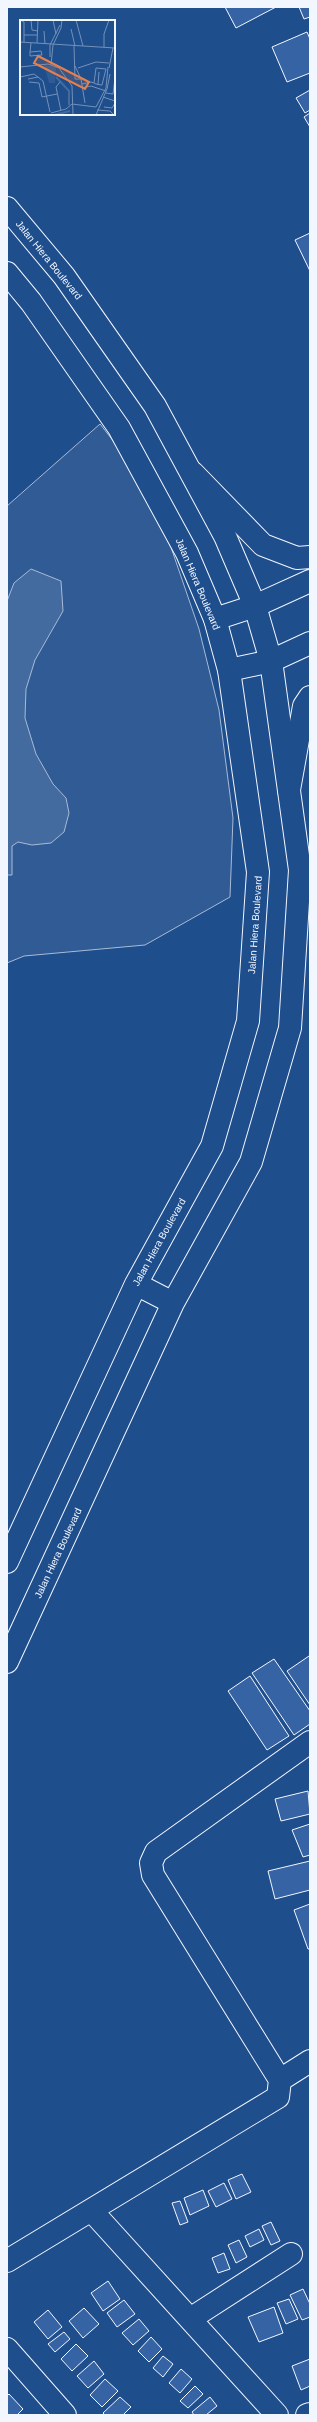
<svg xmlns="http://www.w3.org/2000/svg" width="317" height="2422" viewBox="0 0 317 2422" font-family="Arial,sans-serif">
  <rect width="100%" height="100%" fill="#1f4e8c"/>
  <path fill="#305b95" stroke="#a8bbd7" d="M100,424l33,42 30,58 36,105 20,81 14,108 -3,79 -85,48 -121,11 -17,7v-457z"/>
  <path fill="#446ba0" stroke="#a8bbd7" d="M31,569l30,12 2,30 -28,49 -9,29 -1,29 11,36 17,30 13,14 3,15 -5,19 -13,11 -19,2 -14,-3 -6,4v29h-5v-274l7,-18z"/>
  <path fill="#3563a3" stroke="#f2f6ff" d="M225,7h51l-40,21z
    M299,7h11v10l-6,2z
    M307,32l3,7v34l-23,9 -15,-35z
    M310,90v20l-5,3 -9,-15z
    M310,113v14l-6,-10z
    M310,233v38l-15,-31z
    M309,1656l1,2v47l-23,-34z
    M274,1659l36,52v13l-16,11 -42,-62z
    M250,1676l39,60 -22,14 -39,-59z
    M308,1791l2,23 -29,7 -6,-22z
    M310,1824v31l-7,2 -11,-27z
    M310,1861v29l-35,9 -7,-28z
    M310,1904v45h-2l-14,-39z
    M242,2174l9,18 -15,7 -8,-19z
    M224,2183l8,16 -16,8 -8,-16z
    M203,2190l6,16 -19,9 -6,-17z
    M180,2201l8,21 -8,3 -8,-22z
    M271,2222l9,19 -9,4 -9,-19z
    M259,2229l5,11 -14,7 -5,-11z
    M239,2240l8,17 -11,6 -8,-18z
    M224,2253l6,16 -12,4 -6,-15z
    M108,2281l12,18 -17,12 -12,-18z
    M303,2289l7,15v13l-8,3 -12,-25z
    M289,2299l9,20 -12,5 -9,-21z
    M124,2300l11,14 -18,13 -10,-14z
    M274,2307l9,26 -24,9 -11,-25z
    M84,2308l15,16 -16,14 -14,-17z
    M48,2310l14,17 -14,12 -14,-17z
    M139,2319l10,12 -16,14 -11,-12z
    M64,2332l6,7 -15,13 -7,-8z
    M151,2337l11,12 -13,13 -11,-11z
    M76,2344l12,12 -16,15 -11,-12z
    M163,2356l10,8 -10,13 -10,-9z
    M310,2359v27l-9,4 -9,-24z
    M94,2361l10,13 -16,14 -11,-12z
    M181,2369l11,10 -12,14 -11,-10z
    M105,2379l13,12 -16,16 -12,-12z
    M195,2386l8,8 -15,14 -8,-7z
    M9,2394l14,15 -6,6h-10v-19z
    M120,2397l11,10 -8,8h-18l-2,-2z
    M210,2397l7,9 -11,9h-12l-2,-3z"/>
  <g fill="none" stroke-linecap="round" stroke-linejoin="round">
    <g stroke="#f2f6ff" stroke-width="24">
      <path id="minor" d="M7,208l57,68 91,130 70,130 30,70 16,55 29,209 -10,158 -39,134 -78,141 -166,359
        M7,273l24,29 88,126 68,125 28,66 14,51 29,202 -10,149 -36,125 -76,138 -129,278
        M136,1284l37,19
        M280,2080l30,-19
        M91,2210l186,205
        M7,2261l271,-164 2,-17 -127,-205 -2,-12 5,-11 154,-110
        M190,2319l101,-65
        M7,2349l58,66
        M307,2415l3,-1"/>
    </g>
    <g stroke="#f2f6ff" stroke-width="24">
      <path id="major" d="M193,473l70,72 34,13 13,-1
        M215,619l40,-13 55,-25
        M229,670l42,-9 39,-18
        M289,790l15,-84 6,-9"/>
    </g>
    <use href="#minor" stroke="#1f4e8c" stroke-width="22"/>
    <use href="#major" stroke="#1f4e8c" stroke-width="22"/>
  </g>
  <g text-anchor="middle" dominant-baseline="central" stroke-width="3" stroke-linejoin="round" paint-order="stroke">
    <g font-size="10" fill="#f2f6ff" stroke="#1f4e8c">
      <text transform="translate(49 260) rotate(51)">Jalan Hiera Boulevard</text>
      <text transform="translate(198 584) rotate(67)">Jalan Hiera Boulevard</text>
      <text transform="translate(255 925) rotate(-86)">Jalan Hiera Boulevard</text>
      <text transform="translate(159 1242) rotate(-61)">Jalan Hiera Boulevard</text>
      <text transform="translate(58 1553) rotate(-65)">Jalan Hiera Boulevard</text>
    </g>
  </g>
  <g transform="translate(20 20)">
    <rect width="95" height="95" fill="#1f4e8c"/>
    <path d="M24,45l12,2 -1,16h-6z" fill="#305b95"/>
    <path fill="none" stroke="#446ba0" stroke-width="2" d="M36,57l13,14v14M34,95l16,-4"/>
    <path fill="none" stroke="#7391ba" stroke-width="1" d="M0,0l4,2v20M11,0l1,10 6,1M33,0l3,14M56,0l7,26M51,9l4,17M24,11l1,13M4,15h13M0,22l95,6M17,23l1,-23M54,26l1,33h6l4,24M84,27v-13l5,-14M10,32l11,-1 1,4 -12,1v-4l1,-9M30,37v-12l10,-20M31,45l2,-20 8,-17 1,-8M55,46l6,13M0,47l28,-3 11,4 13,18 1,29M58,48l18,-6 13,1M89,48l4,-20M0,57l14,-3 4,3M8,59l10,-2 5,4 7,31M9,62l10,1 3,14 15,-3M40,62l-4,5 5,24M62,64l9,-2 3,1 2,1 5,1h1l4,-16 -10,-1 -2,15M78,64l1,-12M62,68l9,-2 15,5M86,73l7,1 2,-16M83,77l12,4M84,87l8,1 3,-5M77,90l13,1 4,4M31,93l15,-4 6,-5 24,3 10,-19 2,-21M76,95l11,-26 3,-15"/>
    <path fill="#ea8049" fill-opacity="0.15" stroke="#ea8049" stroke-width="2" d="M18,36l51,26 -4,7 -51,-26z"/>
    <rect width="95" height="95" fill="none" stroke="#f2f6ff" stroke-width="2"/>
  </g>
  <rect width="317" height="2422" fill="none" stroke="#f2f6ff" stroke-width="16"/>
</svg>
